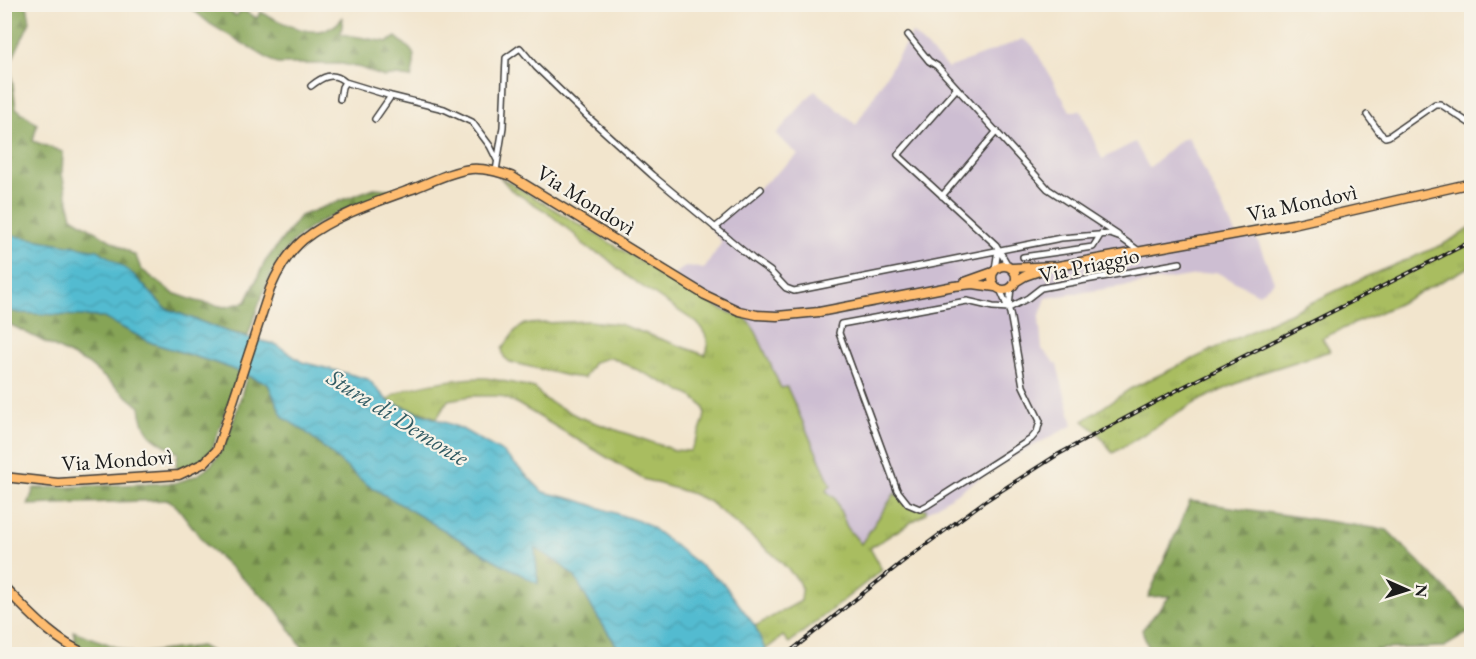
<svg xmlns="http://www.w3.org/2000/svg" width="1476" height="659" viewBox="0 0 1476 659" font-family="'EB Garamond',serif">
  <defs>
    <pattern id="grass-tufts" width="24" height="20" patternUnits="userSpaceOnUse" patternTransform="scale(1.5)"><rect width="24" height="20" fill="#a9bd61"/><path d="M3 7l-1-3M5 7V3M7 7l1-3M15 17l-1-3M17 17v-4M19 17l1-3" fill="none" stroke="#91a254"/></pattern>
    <pattern id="forest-firs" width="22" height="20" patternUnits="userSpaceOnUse" patternTransform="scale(1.5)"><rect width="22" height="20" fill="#86a457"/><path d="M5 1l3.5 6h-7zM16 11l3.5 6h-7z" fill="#6d8547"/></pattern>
    <pattern id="water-waves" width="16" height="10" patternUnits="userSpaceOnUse" patternTransform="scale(1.5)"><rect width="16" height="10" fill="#53bbd0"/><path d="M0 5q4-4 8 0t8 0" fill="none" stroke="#48a0b2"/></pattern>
  </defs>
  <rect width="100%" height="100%" fill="#f7f3e8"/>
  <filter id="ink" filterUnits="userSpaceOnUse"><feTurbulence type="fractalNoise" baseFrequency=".0167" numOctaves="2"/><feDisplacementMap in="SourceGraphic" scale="12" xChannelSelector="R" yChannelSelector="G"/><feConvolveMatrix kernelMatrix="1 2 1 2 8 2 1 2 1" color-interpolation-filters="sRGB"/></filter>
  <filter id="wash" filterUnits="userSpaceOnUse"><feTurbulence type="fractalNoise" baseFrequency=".008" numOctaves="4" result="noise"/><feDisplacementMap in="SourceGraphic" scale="24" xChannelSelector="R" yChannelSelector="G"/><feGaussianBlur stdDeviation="1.35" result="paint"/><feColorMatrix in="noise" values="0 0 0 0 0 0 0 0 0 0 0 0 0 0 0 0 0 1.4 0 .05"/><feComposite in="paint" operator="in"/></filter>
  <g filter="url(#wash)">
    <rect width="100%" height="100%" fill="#f2e5cd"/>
    <path fill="#cdbed2" d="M912,33l36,35 75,-29 10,7 37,65h11l21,48 33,-17 14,26 31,-28 8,-3 49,100h19l18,44 -15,13 -43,-22 -170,26 -7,20 3,31 15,16 16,60 -53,28 -150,95 -9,-4 -14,-17 -12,-29 -9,-7 5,-7 -44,-97 -6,2 -25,-56 -9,-14 -26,-10 -50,-31 6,-6 10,-6 17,3 18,-27 -12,-13 88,-74 -22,-21 39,-44 41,35z"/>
    <path fill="url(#grass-tufts)" stroke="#626c3e" stroke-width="1.5" d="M500,177l221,132 26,10 9,13 25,56 6,-1 44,98 -5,6 9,7 12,29 14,17 34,-51 13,14 18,2v4l-56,35 12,22 -93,73 -6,-7 -18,14 -10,-24 46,-25 1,-11 -5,-11 -21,-22 -68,-56 -18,-8 -47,-14 -125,-75 -18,-8h-28l-24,4 -11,18 -49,-17c8,-16 79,-24 97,-23 17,2 34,7 50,10l9,11 35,18 95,33 16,1c5,-9 18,-33 14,-43 -2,-4 -8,-8 -11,-11l-82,-40 -17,5 -10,16 -16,-2 -58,-14 -6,-5 -2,-8 14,-19 9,-6 63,-3 31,3 86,31c7,-11 0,-23 -8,-32l-69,-46 -24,-21 -16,-7 -13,-14 -28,-23 -36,-22z
      M1471,228v38l-75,39 -74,33 8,13 -70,22 -62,28 -85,52 -16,-21 -14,-11 47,-32 233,-111 79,-33z"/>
    <path fill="url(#forest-firs)" stroke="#51603a" stroke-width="1.5" d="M5,5h22l3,17 -20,42 6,44 21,16 -4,17 30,11 -1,22 10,43 64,39 5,13 32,24 23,8 29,6 21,-5 19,-40 35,-46 74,-28 24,2c-41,15 -94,29 -118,69 -15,24 -23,51 -32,77l-20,-4 -63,-24 -32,-34 -102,-34 -26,-6z
      M187,5h31l18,11 6,-6 15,8 4,-6c24,13 62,33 82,5l-2,17 47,8 8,-5c19,16 22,15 15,41l-9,-1 -4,-2 -14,2 -23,-9 -19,-4h-65l-67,-40z
      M4,310l98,7 50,26 70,22 17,7 -27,78 -18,16 -16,4 -2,-4 2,-13c-23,-14 -35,-17 -38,-46l-52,-43 -83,-42z
      M247,376l21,8 15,33 24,16 59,51 125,74 47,25 -3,-36 24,16 16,14 20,36 26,39 6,2h-320l-32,-46 -68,-62 -29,-38 -9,-8 -141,5 6,-17 140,-5c11,-3 22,-6 31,-13 24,-17 33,-67 42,-94z
      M1190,501l197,29 84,84v17l-27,16 -61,2 -18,5h-205l-10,-1 -8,-23 28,-34 -22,1z
      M73,631l62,23 66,-8 15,8h-122l-18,-8z"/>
    <path fill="url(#water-waves)" stroke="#386c76" stroke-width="1.5" d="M4,234l94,16 35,24 32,34 63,24 49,13 25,17 66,17 20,22 72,27 44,25 39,39 34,8 70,24 77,60 31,42 12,28h-140l-6,-2 -26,-39 -20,-36 -16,-14 -24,-15 3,36 -47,-26 -125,-74 -59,-51 -24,-16 -15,-33 -46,-19 -70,-22 -50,-26 -83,-4 -14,-3z"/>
  </g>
  <g filter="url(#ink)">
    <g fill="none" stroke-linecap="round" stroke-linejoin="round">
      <g stroke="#3c3a37" stroke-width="8">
        <path id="street" d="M908,35l21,26 8,5 111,123 70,46
          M311,86c11,-9 22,-15 34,-4
          M957,88l-59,67 98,90 13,22
          M340,99l2,-12 3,-5 46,14 53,13 28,13 18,24 7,14
          M1367,115l13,18 5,4 4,-1 46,-32h5l32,21
          M375,119l16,-23
          M496,171l7,-44 3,-69 14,-10 16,19 52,50 64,58 101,84 17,12 16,17 8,3 267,-53 49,-4 11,4 18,13
          M942,196l55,-65
          M715,228l46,-39
          M1023,257l70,-10 8,-13
          M995,269l3,-19
          M1000,289l10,24 13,73 17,35 -3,11 -6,7 -103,66 -8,4 -12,-5 -11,-14 -58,-157 2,-9 126,-23 26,6 16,1 19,-10 13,-10 139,-25
          M1009,307l2,-20"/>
      </g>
      <g stroke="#3c3a37" stroke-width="11">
        <path id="primary" d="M992 278a12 12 0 1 1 24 0a12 12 0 1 1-24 0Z
          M1011,268l47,-2 235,-42 179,-41
          M965,282l28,-10
          M1015,282l10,-6 17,-6
          M4,477l54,6 121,-8 25,-12 13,-13 53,-161c8,-19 18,-36 33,-49 30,-24 76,-39 112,-52 18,-7 37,-17 56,-19 14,-1 27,3 40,7l194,119 34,16 18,4 20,1 42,-4 135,-26 19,-2 22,3
          M4,587c26,26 48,52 82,67"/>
      </g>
      <use href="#street" stroke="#fff" stroke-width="5"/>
      <use href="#primary" stroke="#febc70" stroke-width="8"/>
      <g stroke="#1c1c1c" stroke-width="4">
        <path id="rail" d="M787,654l114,-91 84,-62 72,-46 126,-68 289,-146"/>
      </g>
      <use href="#rail" stroke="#f7f3e8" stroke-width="1.5" stroke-dasharray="4.5" stroke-linecap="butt"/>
    </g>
  </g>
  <g text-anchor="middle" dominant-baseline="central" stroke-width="4.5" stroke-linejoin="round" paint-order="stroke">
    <g font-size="22" fill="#1c1c1c" stroke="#f7f3e8">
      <text transform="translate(586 200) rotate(32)">Via Mondovì</text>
      <text transform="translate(1302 203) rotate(-12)">Via Mondovì</text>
      <text transform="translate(1089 265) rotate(-12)">Via Priaggio</text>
      <text transform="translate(117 460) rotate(-4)">Via Mondovì</text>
    </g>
    <g font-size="24" font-style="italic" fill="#325c64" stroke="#f7f3e8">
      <text transform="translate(398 417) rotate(32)">Stura di Demonte</text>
    </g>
  </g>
  <rect width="1476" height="659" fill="none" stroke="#f7f3e8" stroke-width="24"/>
  <g transform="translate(1407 590) rotate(93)" stroke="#f7f3e8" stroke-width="4.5" paint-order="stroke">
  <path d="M0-4.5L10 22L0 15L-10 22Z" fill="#1c1c1c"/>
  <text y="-9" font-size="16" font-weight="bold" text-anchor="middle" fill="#1c1c1c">N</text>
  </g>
</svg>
